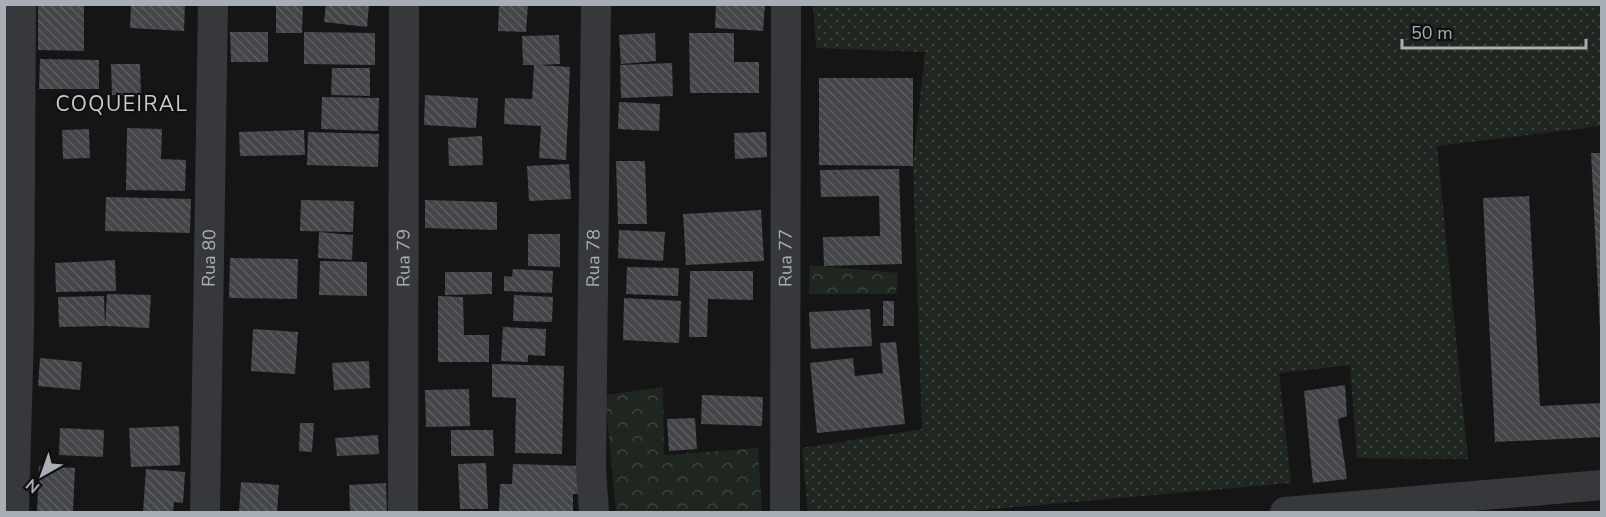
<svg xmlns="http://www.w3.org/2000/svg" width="1606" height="517" viewBox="0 0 1606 517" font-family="'Nunito Sans',sans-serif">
  <defs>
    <pattern id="grass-dots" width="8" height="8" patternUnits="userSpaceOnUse" patternTransform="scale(1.5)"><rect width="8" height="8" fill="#1f261f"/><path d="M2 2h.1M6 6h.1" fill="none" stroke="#3d433d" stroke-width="1.8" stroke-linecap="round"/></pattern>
    <pattern id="forest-crowns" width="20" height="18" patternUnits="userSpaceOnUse" patternTransform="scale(1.5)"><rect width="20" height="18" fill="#1f261f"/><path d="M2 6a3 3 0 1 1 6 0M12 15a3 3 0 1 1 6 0" fill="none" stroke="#3d433d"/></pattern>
    <pattern id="building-back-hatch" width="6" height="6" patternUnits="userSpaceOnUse" patternTransform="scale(1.5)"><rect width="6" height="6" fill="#444549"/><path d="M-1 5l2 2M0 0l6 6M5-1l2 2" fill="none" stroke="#5c5d61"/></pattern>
  </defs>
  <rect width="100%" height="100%" fill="#151516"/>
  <path fill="url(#grass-dots)" d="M813,5h788v121l-164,20 31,313 -111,-1 -7,-93 -71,8 12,110 -332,29h-151l-6,-64 120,-19 -9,-263 12,-114 -109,-4z"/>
  <path fill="url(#forest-crowns)" d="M810,265l88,8 -2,21h-87z
    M663,387l1,68 94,-7 4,64h-146l-11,-117z"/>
  <path fill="url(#building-back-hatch)" d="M38,4h46v47l-46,-1z
    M131,4h54l-1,27 -54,-3z
    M276,4h27l-1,29h-26z
    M326,4h43l-2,23 -43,-5z
    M499,4h29l-2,28 -28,-1z
    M716,4h49l-2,27 -48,-3z
    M230,32h38v30h-37z
    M304,32l71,1v32l-71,-1z
    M655,33l1,28 -35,3 -2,-29z
    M689,33h45v29h25v31h-69z
    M559,35l1,29 -22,1 32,2 -4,93 -27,-2 2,-32 -37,-2 1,-26 27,1 2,-34h-11l-1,-29z
    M40,59l59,1v29h-60z
    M672,63l1,33 -52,2 -1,-33z
    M111,64h29l1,31h-29z
    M332,68h38v28l-39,-1z
    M819,78h94v88l-94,-1z
    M425,95l53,3 -2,30 -52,-3z
    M322,97l57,1 -1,33 -57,-2z
    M619,102l41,2 -1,27 -41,-2z
    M127,128l35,1 -1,30 25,1 -1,31 -59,-1z
    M89,129l1,29 -27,1 -1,-29z
    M304,130l1,25 -65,1 -1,-24z
    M308,132l71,2 -1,33 -71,-2z
    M766,132l1,25 -32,2 -1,-26z
    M482,136l1,29 -34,1 -1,-28z
    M1591,153h11v177h-2z
    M616,161h29l2,63h-29z
    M569,164l2,35 -42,2 -2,-35z
    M899,169l3,95 -78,2 -1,-29 57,-1 -1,-40 -58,1 -1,-27z
    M1529,196l11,210 62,-3v34l-107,5 -12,-244z
    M106,197l85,2 -1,34 -85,-2z
    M301,200l53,1 -1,31 -53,-1z
    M425,200l72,2v28l-72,-2z
    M761,210l3,51 -78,4 -3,-51z
    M619,230l46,2 -2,29 -45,-3z
    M319,232l34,3 -1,25 -34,-2z
    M528,234h32v33l-32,-1z
    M230,258l68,1 -1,40 -68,-1z
    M115,260l1,31 -60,1 -1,-29z
    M320,261l47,1v34l-48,-1z
    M627,267l52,1 -1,28 -52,-2z
    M513,269l40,2 -1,22 -48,-2v-15l8,1z
    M690,271h63v29l-45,-1 -1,38h-18z
    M445,272h47v22l-47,1z
    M107,294l44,1 -2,33 -44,-2z
    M514,295l39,2 -1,25 -39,-1z
    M104,296l1,30 -46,1 -1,-30z
    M438,296l25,1 1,38h25v27h-51z
    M624,298l57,3 -2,42 -56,-3z
    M883,301h11v25h-11z
    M870,309l2,37 -61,3 -2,-37z
    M503,327l43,2 -1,27 -17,-1v7l-27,-1z
    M253,329l45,3 -3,42 -44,-3z
    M896,342l9,82 -88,9 -7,-70 43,-5 2,18 28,-3 -3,-30z
    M40,358l42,4 -2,28 -42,-4z
    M369,361l1,27 -36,2 -2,-27z
    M492,364l72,2 -2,88 -47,-1 1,-55 -24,-1z
    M1345,385l2,31 -9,3 9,60 -34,4 -9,-92z
    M469,389l1,37 -44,1 -1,-37z
    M702,395l61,2 -1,29 -61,-2z
    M695,418l2,31 -28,2 -2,-32z
    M300,423h14l-2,29 -13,-1z
    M179,426l1,39 -49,2 -2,-39z
    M60,428l44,2 -1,27 -44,-2z
    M451,430h42l1,26h-43z
    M378,435l1,19 -42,2 -2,-18z
    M486,463l2,46h-28l-2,-45z
    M513,464l69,2 -1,28h-8v18h-74l1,-28h12z
    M39,466l36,2 -2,44h-36z
    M146,469l39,3 -2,31 -9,-1 -1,10h-30z
    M241,482l38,3 -2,27h-38z
    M386,483l1,29h-37l-1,-27z"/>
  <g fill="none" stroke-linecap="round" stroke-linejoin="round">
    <g stroke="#36383b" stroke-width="30">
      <path d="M14,512l5,-182 2,-326"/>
      <path id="s1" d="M205,512l8,-508"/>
      <path id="s2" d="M403,512l1,-508"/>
      <path id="s3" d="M594,512l-3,-42 5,-466"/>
      <path id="s4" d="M785,512l1,-508"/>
      <path d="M1285,512l317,-27"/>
    </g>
  </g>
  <g text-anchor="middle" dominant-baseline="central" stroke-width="4.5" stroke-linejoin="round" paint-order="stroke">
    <g font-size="18" fill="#a8aeb6" stroke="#101011">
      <text stroke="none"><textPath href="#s4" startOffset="254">Rua 77</textPath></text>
      <text stroke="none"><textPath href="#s1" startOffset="254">Rua 80</textPath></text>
      <text stroke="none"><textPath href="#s2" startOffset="254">Rua 79</textPath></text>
      <text stroke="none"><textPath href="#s3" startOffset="254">Rua 78</textPath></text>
    </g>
    <g font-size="21" letter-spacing="1.5" fill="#c8cdd2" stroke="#101011">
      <text x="122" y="104">COQUEIRAL</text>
    </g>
  </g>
  <rect width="1606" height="517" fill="none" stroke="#a8aeb6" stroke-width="12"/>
  <g transform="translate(42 475) rotate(220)" stroke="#101011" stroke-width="4.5" paint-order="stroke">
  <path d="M0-4.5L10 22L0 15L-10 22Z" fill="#a8aeb6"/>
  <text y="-9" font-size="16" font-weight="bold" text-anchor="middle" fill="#a8aeb6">N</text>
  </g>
  <path d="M1402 39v9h184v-9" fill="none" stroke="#a8aeb6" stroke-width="3"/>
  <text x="1411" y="39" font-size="18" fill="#a8aeb6" stroke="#101011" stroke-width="4.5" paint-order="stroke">50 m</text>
</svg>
